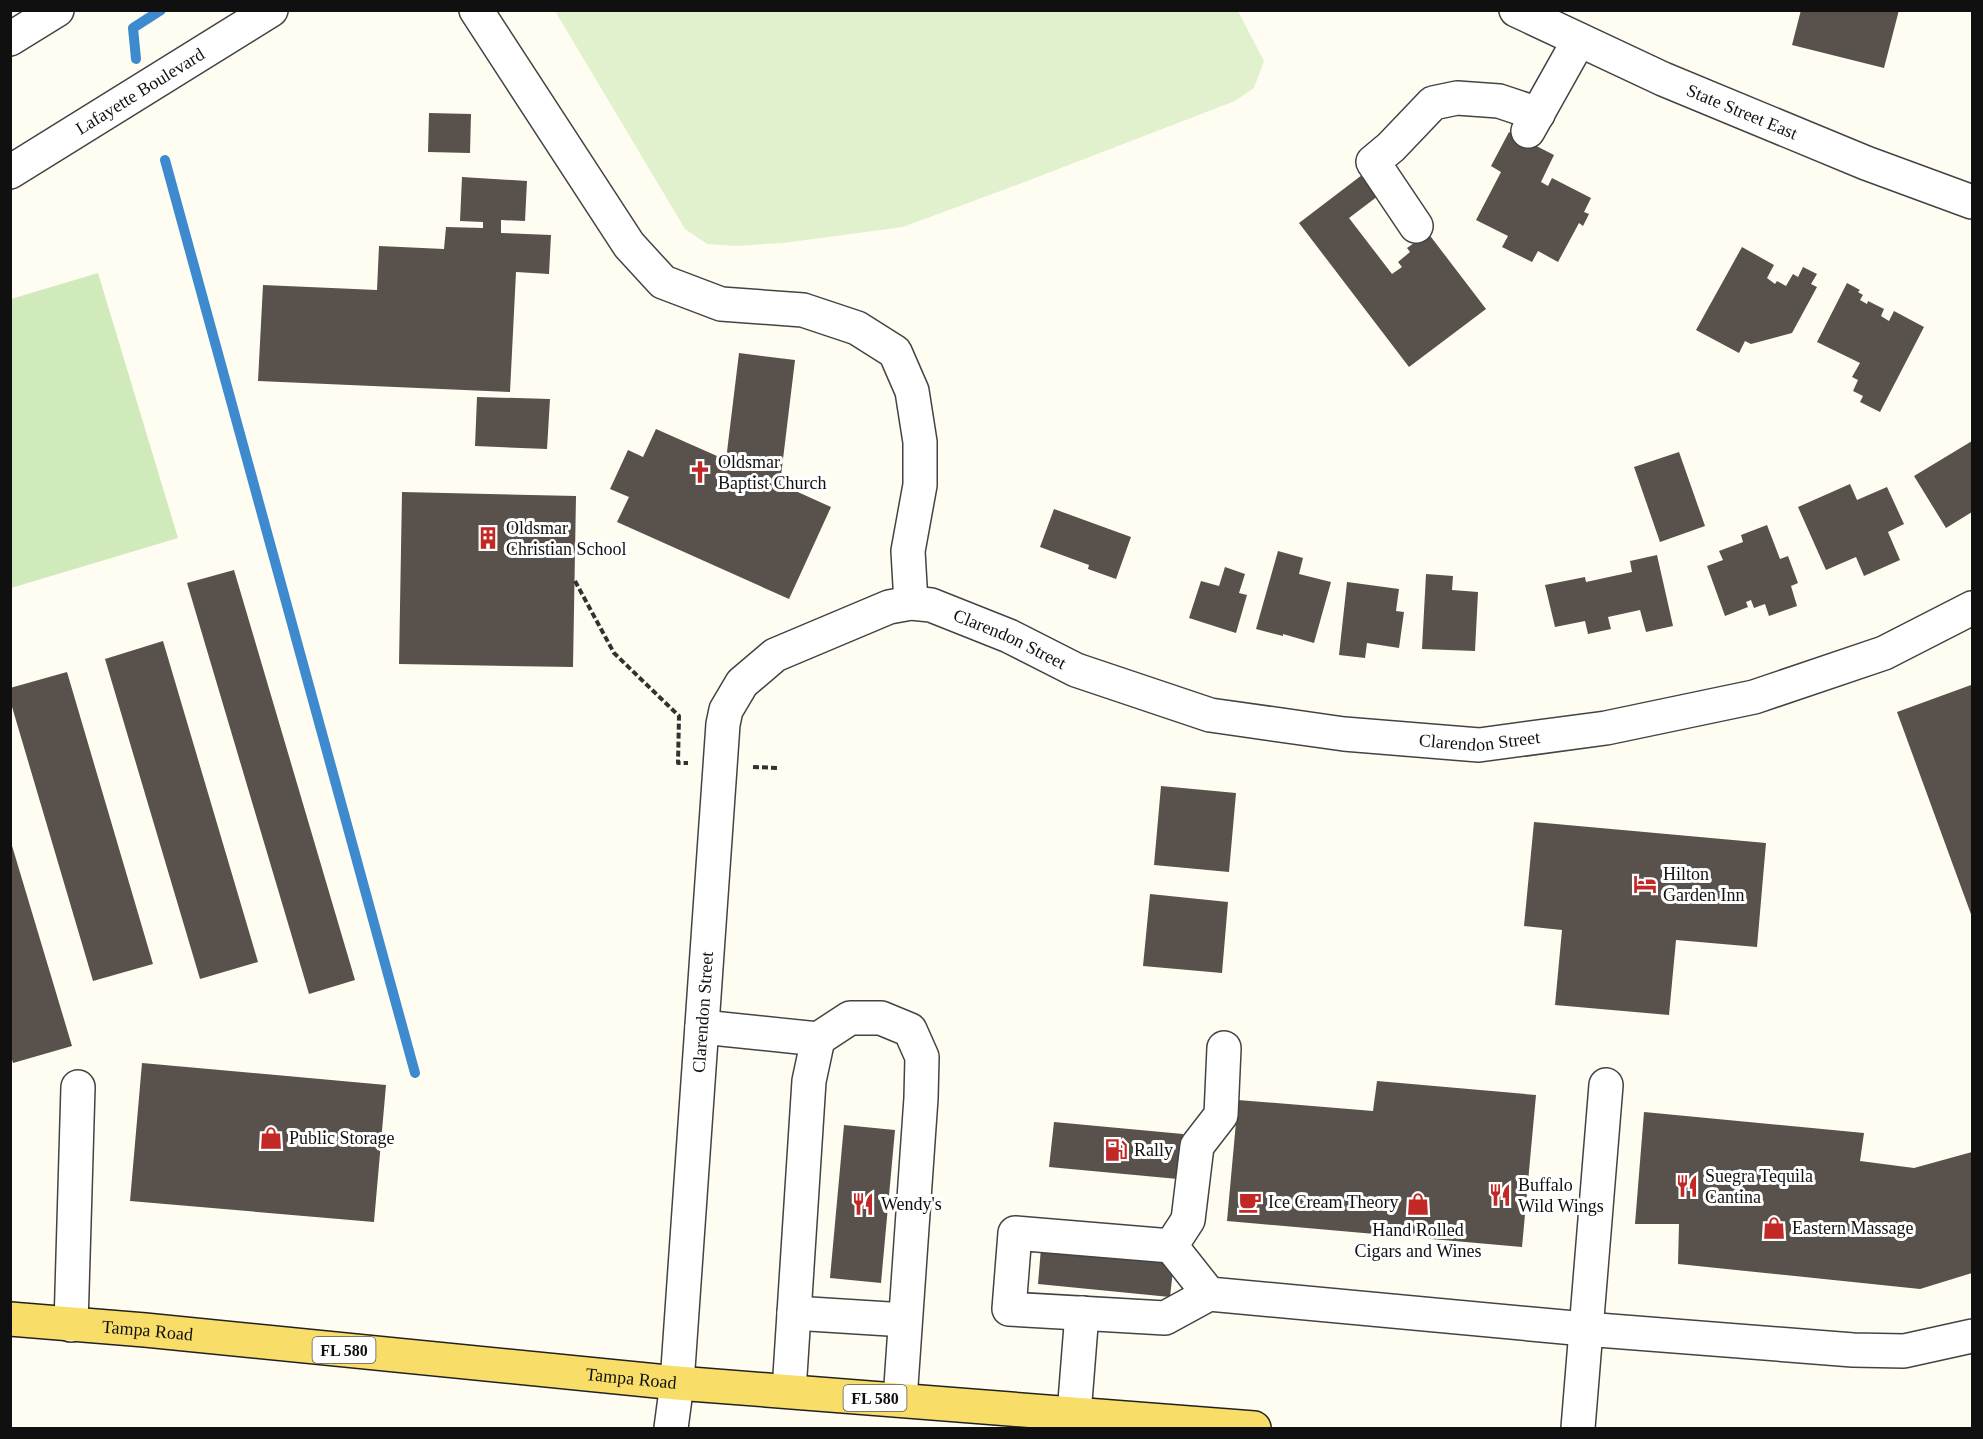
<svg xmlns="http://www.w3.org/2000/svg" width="1983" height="1439" viewBox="0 0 1983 1439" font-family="'Times New Roman',serif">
  <rect width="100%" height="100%" fill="#fffdf2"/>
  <path fill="#d0eabb" d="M98,273l80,265 -167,50v-289z"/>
  <path fill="#e2f1cd" d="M555,11h683l26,50 -10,27 -19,13 -213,82 -119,44 -120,16 -47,3 -29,-2 -22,-15z"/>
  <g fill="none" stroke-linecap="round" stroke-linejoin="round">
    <path stroke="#3d8bce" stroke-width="10" d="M136,59l-3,-31 28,-18
      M165,160l250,913"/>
  </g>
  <path fill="#58514c" d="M1801,10h98l-15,58 -92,-23z
    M429,113l42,1 -1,39 -42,-1z
    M1509,132l45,23 -13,27 7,4 4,-8 39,20 -7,14 5,2 -6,12 -4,-3 -21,39 -20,-11 -6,11 -30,-15 6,-11 -32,-16 25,-48 -10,-6z
    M1362,175l16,21 -29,22 43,56 10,-7 -4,-5 12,-10 -3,-4 21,-15 58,76 -77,58 -110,-144z
    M462,177l65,4 -2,40 -24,-1v13l50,2 -2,39 -33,-2 -6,120 -252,-11 5,-96 114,5 2,-44 65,3 2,-22 37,1v-6l-23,-1z
    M1742,247l32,18 -7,13 8,6 2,-3 9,5 7,-12 5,3 5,-10 14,7 -6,10 6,3 -25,46 -41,11 -6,-3 -6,12 -43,-23z
    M1847,283l13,7 -2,2 5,3 -3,5 7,4 1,-3 16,8 -3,7 8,5 5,-10 30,16 -44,85 -20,-10 3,-6 -10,-5 5,-11 -6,-3 8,-14 -43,-21z
    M739,353l56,7 -15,124 51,23 -42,92 -172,-77 12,-25 -19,-8 18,-39 15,7 13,-28 70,31z
    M477,397l73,2 -3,50 -72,-3z
    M1972,441v71l-26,16 -32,-52z
    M1679,452l26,74 -45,16 -26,-75z
    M1850,484l7,16 30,-13 17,37 -16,8 12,28 -36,16 -8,-19 -30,13 -28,-63z
    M402,492l174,4 -3,171 -174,-3z
    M1054,509l77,28 -15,42 -28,-10 1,-4 -49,-18z
    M1767,525l13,34 8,-3 10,27 -7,3 6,20 -28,10 -4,-12 -11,4 -3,-8 -5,2 2,5 -23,9 -18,-50 16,-6 -4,-9 24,-9 -2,-7z
    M1278,551l25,7 -4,16 32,8 -17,61 -31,-9v2l-27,-7z
    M1657,555l16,71 -27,6 -6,-22 -32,7 3,12 -23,5 -3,-13 -30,6 -10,-42 40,-8 1,5 46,-10 -2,-11z
    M1225,567l20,7 -6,19 8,2 -11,38 -47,-15 12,-37 18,5z
    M234,570l121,410 -46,14 -122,-411z
    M1426,574l27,2 -1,14 26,2 -3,59 -53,-2z
    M1347,582l52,7 -3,22 8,1 -5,36 -32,-5 -2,15 -26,-3z
    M163,641l95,321 -58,17 -95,-320z
    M67,672l86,292 -60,17 -83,-281v-12z
    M1971,685l1,3v229l-75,-205z
    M1161,786l75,7 -7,79 -75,-7z
    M1534,822l232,21 -9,104 -81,-7 -7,75 -114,-10 7,-75 -38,-4z
    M10,839l62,207 -59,17 -3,-10z
    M1150,894l78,8 -6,71 -79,-7z
    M142,1063l244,22 -12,137 -244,-21z
    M1377,1081l159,14 -14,152 -295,-26 11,-121 135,11z
    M1644,1112l220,21 -4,28 54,7 58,-16v121l-52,16 -242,-25 1,-40h-44z
    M1054,1122l129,12 -5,45 -129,-12z
    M844,1125l51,5 -14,153 -51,-5z
    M1041,1248l133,13 -4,36 -132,-13z"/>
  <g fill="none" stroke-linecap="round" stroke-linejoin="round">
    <g stroke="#434343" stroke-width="36">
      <g id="minor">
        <path d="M476,10l153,235 34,37 58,22 82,6 54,18 38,24 17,39 8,51v43l-12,66 3,52"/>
        <path id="s1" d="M1516,10l147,69 203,84 106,39"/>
        <path d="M10,39l47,-29"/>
        <path d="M1528,131l51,-91"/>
        <path id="s2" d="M10,172l261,-162"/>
        <path d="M1416,226l-43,-64 18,-15 42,-44 24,-5 42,3 39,13"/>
        <path d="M702,1027l116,12 32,-21h31l29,12 12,27 -1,41 -21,302"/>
        <path d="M1171,1246l17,-26 9,-74 24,-31 3,-67"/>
        <path d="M1209,1294l-38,-48 -156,-13 -6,76 156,9 44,-24 376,35 268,21 51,1 68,-15"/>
        <path d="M794,1313l111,7"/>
        <path d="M71,1325l7,-238"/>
        <path d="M789,1391l20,-310 9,-42"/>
        <path d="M1074,1414l8,-101"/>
        <path id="s3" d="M671,1428l6,-45 46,-659 3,-14 16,-27 33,-28 114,-48 22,-4 20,2 78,31 67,34 134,45 134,19 135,11 127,-17 148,-31 130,-44 88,-45"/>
        <path d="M1578,1428l28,-343"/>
      </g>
    </g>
    <g stroke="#212121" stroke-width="36">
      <g id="major">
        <path id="s4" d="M10,1319l135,11 532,53 577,45"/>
      </g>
    </g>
    <path stroke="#323232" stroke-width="4" stroke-dasharray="6 3" stroke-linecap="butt" d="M575,581l39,72 65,63 -1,47h10
      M753,767l26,1"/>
    <use href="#minor" stroke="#fff" stroke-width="33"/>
    <use href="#major" stroke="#f8de69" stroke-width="33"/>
  </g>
  <defs>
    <g id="church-bare" transform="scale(1.8)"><path d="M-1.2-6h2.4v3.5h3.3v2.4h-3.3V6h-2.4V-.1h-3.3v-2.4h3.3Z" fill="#c12826" stroke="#fff" stroke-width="2.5" paint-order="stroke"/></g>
    <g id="building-bare" transform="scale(1.8)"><path d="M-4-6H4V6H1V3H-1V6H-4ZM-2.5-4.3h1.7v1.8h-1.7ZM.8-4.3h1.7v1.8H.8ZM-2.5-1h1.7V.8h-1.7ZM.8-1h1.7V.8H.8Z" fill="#c12826" stroke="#fff" stroke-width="2.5" paint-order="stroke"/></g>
    <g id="hotel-bare" transform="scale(1.8)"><path d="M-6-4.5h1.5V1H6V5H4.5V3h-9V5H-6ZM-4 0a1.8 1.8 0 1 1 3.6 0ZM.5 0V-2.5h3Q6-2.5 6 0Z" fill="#c12826" stroke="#fff" stroke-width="2.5" paint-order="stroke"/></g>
    <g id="shop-bare" transform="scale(1.8)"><path d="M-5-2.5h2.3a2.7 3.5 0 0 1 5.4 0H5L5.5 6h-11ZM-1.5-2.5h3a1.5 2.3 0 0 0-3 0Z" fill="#c12826" stroke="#fff" stroke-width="2.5" paint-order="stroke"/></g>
    <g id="fuel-bare" transform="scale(1.8)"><path d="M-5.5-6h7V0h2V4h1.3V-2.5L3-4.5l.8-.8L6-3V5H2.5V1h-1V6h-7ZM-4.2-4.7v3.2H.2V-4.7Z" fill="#c12826" stroke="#fff" stroke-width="2.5" paint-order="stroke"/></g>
    <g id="restaurant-bare" transform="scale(1.8)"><path d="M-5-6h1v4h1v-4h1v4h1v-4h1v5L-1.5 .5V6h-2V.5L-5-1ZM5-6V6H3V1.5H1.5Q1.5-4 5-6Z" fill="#c12826" stroke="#fff" stroke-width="2.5" paint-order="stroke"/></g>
    <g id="cafe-bare" transform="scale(1.8)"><path d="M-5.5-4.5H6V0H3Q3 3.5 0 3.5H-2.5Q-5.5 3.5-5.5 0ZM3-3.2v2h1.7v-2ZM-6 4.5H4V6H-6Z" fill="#c12826" stroke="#fff" stroke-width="2.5" paint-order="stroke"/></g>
  </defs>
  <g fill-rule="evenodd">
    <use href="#church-bare" x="700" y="472"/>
    <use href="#building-bare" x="488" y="538"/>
    <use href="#hotel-bare" x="1645" y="884"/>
    <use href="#shop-bare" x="271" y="1138"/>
    <use href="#fuel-bare" x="1116" y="1150"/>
    <use href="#restaurant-bare" x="1687" y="1186"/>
    <use href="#restaurant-bare" x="1500" y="1195"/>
    <use href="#cafe-bare" x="1250" y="1202"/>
    <use href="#restaurant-bare" x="863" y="1204"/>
    <use href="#shop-bare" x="1418" y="1204"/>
    <use href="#shop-bare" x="1774" y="1228"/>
  </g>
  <g text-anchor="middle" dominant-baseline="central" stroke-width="6" stroke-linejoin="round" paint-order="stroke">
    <g fill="#fff" stroke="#585858" stroke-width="1.5">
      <rect x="312.5" y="1337" width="63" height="26" rx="4.5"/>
      <rect x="843.5" y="1385" width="63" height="26" rx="4.5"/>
    </g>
    <g font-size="16" font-weight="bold" fill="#101010">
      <text x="344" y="1350">FL 580</text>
      <text x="875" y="1398">FL 580</text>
    </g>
    <g font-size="18" fill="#101010" stroke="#fff">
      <text stroke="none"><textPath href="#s2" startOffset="153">Lafayette Boulevard</textPath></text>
      <text stroke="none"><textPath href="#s1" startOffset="248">State Street East</textPath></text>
      <text stroke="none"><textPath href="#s3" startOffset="1047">Clarendon Street</textPath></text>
      <text stroke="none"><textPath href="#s3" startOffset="1533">Clarendon Street</textPath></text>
      <text stroke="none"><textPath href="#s3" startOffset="417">Clarendon Street</textPath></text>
      <text stroke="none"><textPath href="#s4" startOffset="138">Tampa Road</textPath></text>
      <text stroke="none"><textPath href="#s4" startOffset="624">Tampa Road</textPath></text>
    </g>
    <g font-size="18" fill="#101010" stroke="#fff" text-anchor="start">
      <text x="718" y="462">Oldsmar<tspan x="718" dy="21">Baptist Church</tspan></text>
      <text x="506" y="528">Oldsmar<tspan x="506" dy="21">Christian School</tspan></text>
      <text x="1663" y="874">Hilton<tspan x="1663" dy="21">Garden Inn</tspan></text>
      <text x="289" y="1138">Public Storage</text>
      <text x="1134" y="1150">Rally</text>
      <text x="1705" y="1176">Suegra Tequila<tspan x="1705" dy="21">Cantina</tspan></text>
      <text x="1518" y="1185">Buffalo<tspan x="1518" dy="21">Wild Wings</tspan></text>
      <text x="1268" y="1202">Ice Cream Theory</text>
      <text x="881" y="1204">Wendy's</text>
      <text x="1792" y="1228">Eastern Massage</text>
      <text x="1418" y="1230" text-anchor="middle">Hand Rolled<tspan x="1418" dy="21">Cigars and Wines</tspan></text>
    </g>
  </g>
  <rect width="1983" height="1439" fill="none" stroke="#101010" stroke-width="24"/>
</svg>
